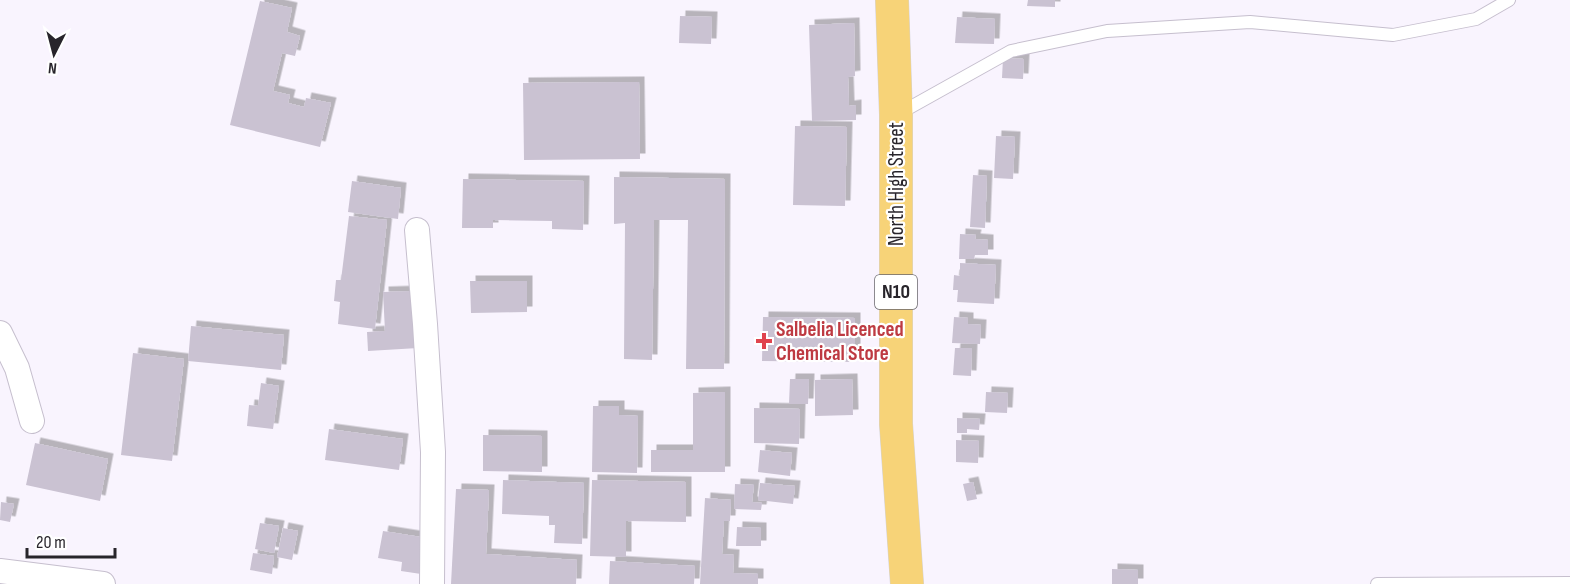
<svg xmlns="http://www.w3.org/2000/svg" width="1570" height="584" viewBox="0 0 1570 584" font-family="'Sofia Sans Condensed',sans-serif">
  <defs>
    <filter id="shadow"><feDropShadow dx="5.5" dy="-5.5" stdDeviation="0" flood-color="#0004"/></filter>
  </defs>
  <rect width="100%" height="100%" fill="#f9f4fe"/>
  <path fill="#cac2d2" filter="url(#shadow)" d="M1028,0h27v7l-28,-1z
    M260,1l32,7 -5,24 13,4 -5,20 -13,-3 -9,38 17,4 -2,8 16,4 2,-9 25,5 -11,44 -90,-22z
    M680,16l32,1 -1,27 -32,-1z
    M957,17l38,2 -1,25 -39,-1z
    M854,23l1,53 -7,1 1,29 7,-1v15l-44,1 -3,-96z
    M1003,58l21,1 -1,20 -21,-1z
    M639,82l1,77 -116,1 -1,-77z
    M795,126l52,1 -2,79 -52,-1z
    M996,136l19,1 -2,42 -19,-1z
    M973,175l14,1 -2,52 -15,-1z
    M614,177l111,2 -1,190h-38l2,-149h-34l-2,140 -28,-1 1,-136 -11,1z
    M463,179l121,2 -1,49 -31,-1v-8l-59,-1v8h-31z
    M352,181l49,7 -3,31 -50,-7z
    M349,216l38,4 -12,109 -37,-5 2,-22 -6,-1 2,-21h5z
    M960,234l16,1 -1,4 13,1v15h-13l-1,4h-15z
    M960,263l36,2 -2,39 -37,-2 1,-12h-5l1,-15 6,1z
    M470,281h57v31l-56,1z
    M415,291l3,57 -50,3 -1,-19 18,-1 -2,-39z
    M763,317l92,1v44l-93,-1z
    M954,317l14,1v6l13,1 -1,19 -28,-1z
    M191,326l93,9 -3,35 -93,-9z
    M955,348h17l-1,28 -18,-1z
    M133,353l51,6 -12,102 -51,-6z
    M790,379h19l-1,25h-19z
    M852,379l1,36 -38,1v-36z
    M261,383l18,3 -6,43 -26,-3 2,-21 9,1z
    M725,392v80h-74v-22h42v-57z
    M986,392l22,1 -1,20 -22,-1z
    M593,406h26v9l19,1 -1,57 -45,-1z
    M754,408l46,1 -1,35 -45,-1z
    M957,418l23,1 -1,11 -12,-1v4h-10z
    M329,429l74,10 -4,31 -74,-10z
    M483,435l59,1v36l-59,-1z
    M956,440l23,1 -1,22 -22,-1z
    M35,443l73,16 -8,42 -74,-16z
    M760,450l32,3 -2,23 -32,-4z
    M503,480l81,3 -2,61 -28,-1 1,-18h-6v-9l-47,-2z
    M592,480l94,2v40l-60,-1v36l-36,-1z
    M973,482l4,17 -10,2 -4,-17z
    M760,483l35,3 -2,18 -35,-4z
    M735,484l19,1 -2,17 10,1 -1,7 -27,-1z
    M456,489l33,1 -3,64 91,6 -1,24h-125z
    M705,498l26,2 -1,21h-6l-2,33 12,1 -1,18 25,1v10h-58z
    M1,502l13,2 -4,18 -10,-2z
    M260,523l19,3 -5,27 -19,-4z
    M737,527l24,1v18h-25z
    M283,528l15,3 -6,29 -15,-3z
    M383,531l44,7 -6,36 -20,-3 1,-9 -24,-4z
    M253,553l21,3 -2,18 -22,-4z
    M610,561l85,5 -1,18h-85z
    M1112,569l26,1v14h-26z"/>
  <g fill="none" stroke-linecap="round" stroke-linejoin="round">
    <g stroke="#c6bfce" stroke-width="14">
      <path id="lane" d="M900,113l111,-62 96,-20 143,-9 143,13 83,-16 33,-19
        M1377,584l193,-1"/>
    </g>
    <g stroke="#c6bfce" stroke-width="26">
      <path id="street" d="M417,230l8,94 8,128 -1,132
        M0,333l17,35 15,53
        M0,571l103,13"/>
    </g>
    <g stroke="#d4d3d5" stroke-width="34">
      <path id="highway" d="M892,0l4,115v309l11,160"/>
    </g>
    <use href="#lane" stroke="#fff" stroke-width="12"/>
    <use href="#street" stroke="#fff" stroke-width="24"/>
    <use href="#highway" stroke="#f7d378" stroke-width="33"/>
  </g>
  <path fill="#e0444e" stroke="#fff" stroke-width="2" d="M761 332h6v6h6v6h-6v6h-6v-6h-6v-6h6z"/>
  <g text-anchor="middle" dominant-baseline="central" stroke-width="4.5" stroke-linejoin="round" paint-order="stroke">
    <rect fill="#fff" stroke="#68666b" stroke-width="1.5" x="875" y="275" width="42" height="34" rx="4.5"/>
    <g font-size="20" font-weight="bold" fill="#28252b">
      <text x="896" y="292">N10</text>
    </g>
    <g font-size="21" fill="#28252b" stroke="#fff">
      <text transform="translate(896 184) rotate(-90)">North High Street</text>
    </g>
    <g font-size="21" font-weight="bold" fill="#be3a42" stroke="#fff" text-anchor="start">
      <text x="776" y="329">Salbelia Licenced<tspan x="776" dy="24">Chemical Store</tspan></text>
    </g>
  </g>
  <g transform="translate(54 54) rotate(186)" stroke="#ffffff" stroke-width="4.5" paint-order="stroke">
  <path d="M0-4.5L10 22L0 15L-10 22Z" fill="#28252b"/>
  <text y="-9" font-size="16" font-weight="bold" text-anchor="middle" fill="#28252b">N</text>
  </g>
  <path d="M27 548v9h88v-9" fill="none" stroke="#28252b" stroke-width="3"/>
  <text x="36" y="548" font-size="18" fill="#28252b" stroke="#ffffff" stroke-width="4.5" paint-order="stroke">20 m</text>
</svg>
